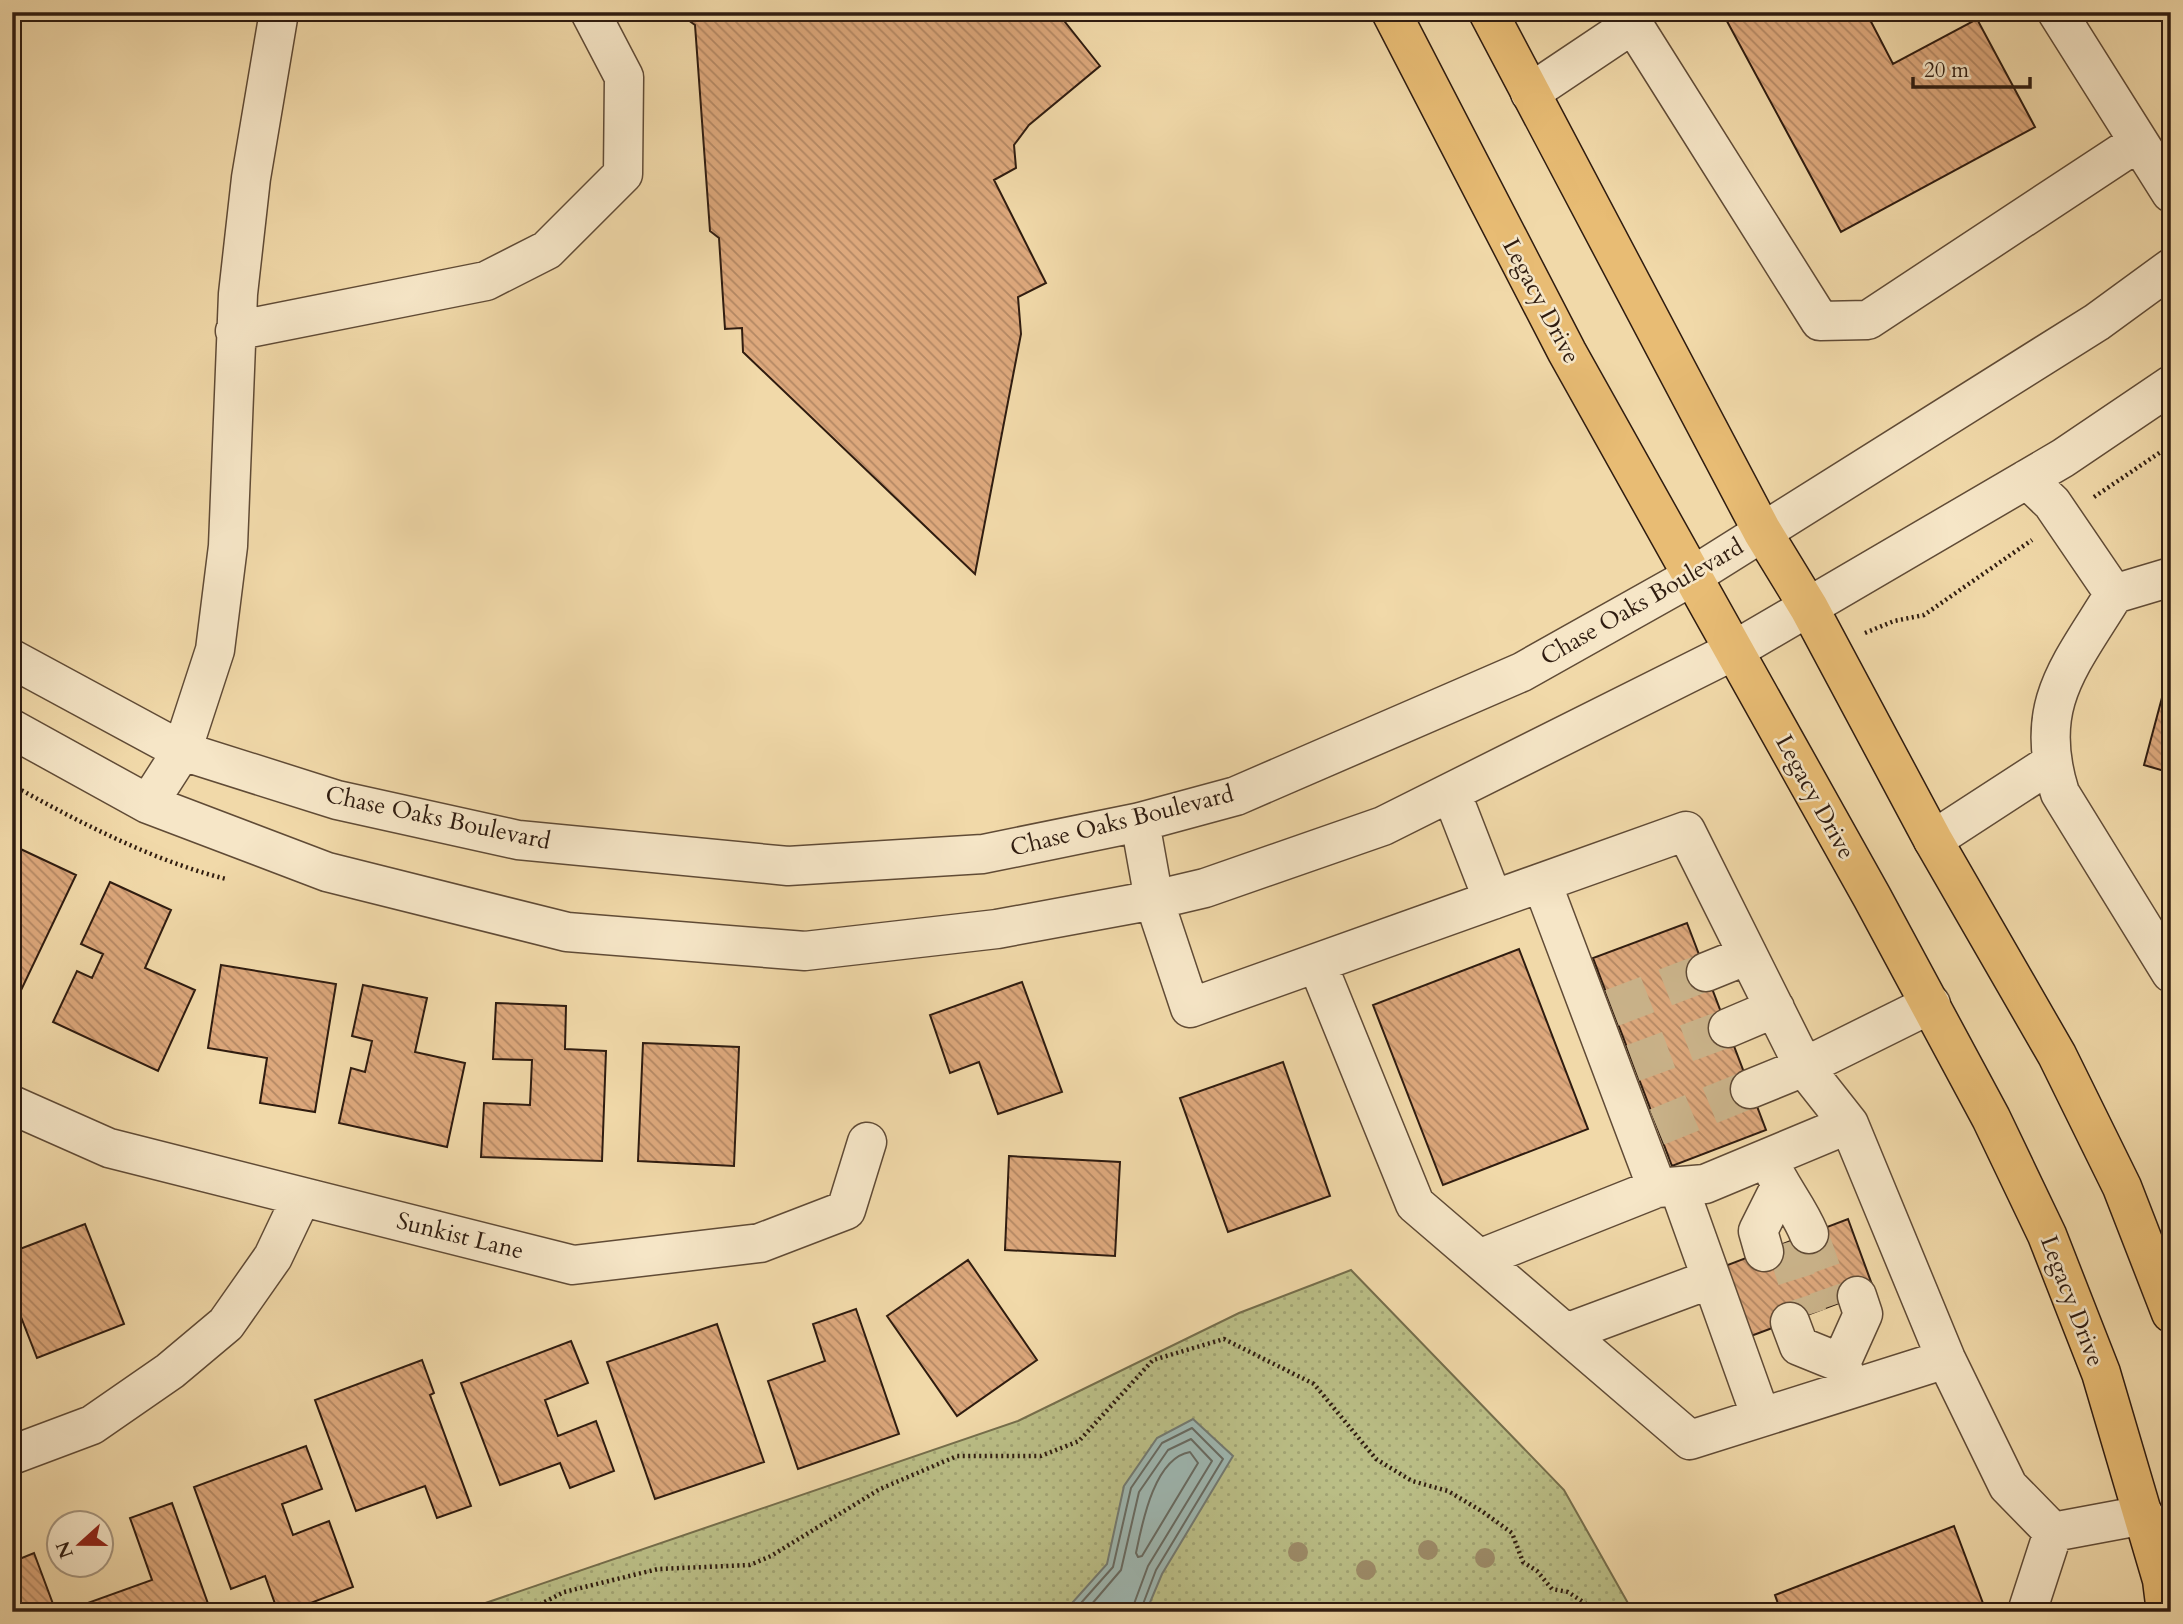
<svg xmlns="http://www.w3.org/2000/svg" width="2183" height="1624" viewBox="0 0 2183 1624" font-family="Cardo,serif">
  <defs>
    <pattern id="grass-dots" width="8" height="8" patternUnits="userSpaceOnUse" patternTransform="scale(1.75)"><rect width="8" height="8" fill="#bbbf87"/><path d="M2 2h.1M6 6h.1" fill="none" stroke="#a1a474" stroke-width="1.8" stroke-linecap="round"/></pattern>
    <pattern id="building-back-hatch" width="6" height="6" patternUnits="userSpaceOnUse" patternTransform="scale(1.75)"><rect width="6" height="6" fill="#dda87c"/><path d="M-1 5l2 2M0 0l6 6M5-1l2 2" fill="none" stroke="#b48864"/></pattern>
  </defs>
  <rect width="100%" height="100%" fill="#f1d9a9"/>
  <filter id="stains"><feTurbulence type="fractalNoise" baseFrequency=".00286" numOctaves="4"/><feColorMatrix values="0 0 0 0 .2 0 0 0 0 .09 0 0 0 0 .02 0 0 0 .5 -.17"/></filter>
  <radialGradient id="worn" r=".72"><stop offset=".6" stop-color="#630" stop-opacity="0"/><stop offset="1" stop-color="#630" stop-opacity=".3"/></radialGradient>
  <path fill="url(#grass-dots)" stroke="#756e4c" stroke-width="2" d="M1351,1270l213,220 69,122h-1174l559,-191 221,-108z"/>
  <path fill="#9eb8b3" stroke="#727a72" stroke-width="2" d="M1193,1419l40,37 -71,118 -16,38h-82l43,-48 17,-78 33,-48z"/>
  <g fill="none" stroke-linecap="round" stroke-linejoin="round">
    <path stroke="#666a62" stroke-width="2" d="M1190,1452l8,11 -56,93 -4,1 -2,-4c6,-29 18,-95 54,-101z
      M1073,1612l40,-45 18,-79 31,-45 30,-15 31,31 -67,111 -16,42
      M1085,1612l36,-42 18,-78 29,-42 23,-11 21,22 -64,105 -17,46"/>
  </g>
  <path fill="url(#building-back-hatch)" stroke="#2f1c10" stroke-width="2" d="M677,12h380l43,54 -71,59 -15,20 2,23 -22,12 52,103 -28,14 3,37 -46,240 -232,-222 -1,-24 -17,1 -6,-91 -9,-7 -15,-206z
    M1722,12h144l27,52 84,-45 58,108 -194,105z
    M2171,664v109l-27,-8z
    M12,845l64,30 -62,130 -2,-1z
    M110,882l61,28 -26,58 50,22 -37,81 -105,-49 24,-51 15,7 11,-24 -22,-10z
    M1687,923l79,207 -94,36 -79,-208z
    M1519,949l69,180 -145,56 -70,-180z
    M221,965l115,19 -21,128 -55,-9 7,-45 -59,-10z
    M1022,982l40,110 -64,22 -19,-52 -29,11 -20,-58z
    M363,985l64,13 -12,54 50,11 -18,84 -108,-24 12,-55 14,4 7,-31 -20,-5z
    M496,1003l70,3 -1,43 41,2 -4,110 -121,-4 3,-54 46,2 2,-45 -39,-1z
    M643,1043l96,4 -5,119 -96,-5z
    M1283,1062l47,134 -102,36 -48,-134z
    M1009,1156l111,6 -5,94 -110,-6z
    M1848,1219l26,71 -123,46 -26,-70z
    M85,1224l39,100 -87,34 -25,-64v-42z
    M968,1260l69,100 -80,56 -70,-100z
    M856,1309l43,125 -101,35 -30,-88 57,-20 -12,-37z
    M717,1324l47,138 -109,37 -48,-137z
    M571,1341l17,42 -43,17 13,36 38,-15 18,50 -44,17 -10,-25 -60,22 -39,-102z
    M422,1360l12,33 -4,2 41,111 -34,12 -12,-32 -69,25 -41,-111z
    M306,1446l16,43 -40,15 11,31 36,-14 24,66 -66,25h-9l-13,-36 -34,13 -37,-102z
    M172,1503l39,109h-126l-3,-7 70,-25 -22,-62z
    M1954,1526l30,80 -14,6h-189l-6,-17z
    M34,1553l22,59h-44v-50z"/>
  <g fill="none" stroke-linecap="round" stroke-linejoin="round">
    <path stroke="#cab38a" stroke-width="38" stroke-dasharray="38 19" stroke-linecap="butt" d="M1612,1008l94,-36
      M1633,1063l95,-35
      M1657,1127l93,-38
      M1809,1234l25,71
      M1785,1243l23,72"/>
    <g stroke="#604b36" stroke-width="41">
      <path id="minor" d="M2057,12l114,181
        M1530,93l103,-69 187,297 48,-1 270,-178
        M235,331l251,-50 61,-31 76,-76 1,-97 -34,-65
        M2027,479l25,24 62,91c-44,72 -82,111 -54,199l111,180
        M2114,594l57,-17
        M12,659l170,92 155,49 181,40 270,26 195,-12 157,-32 96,-26 286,-124 169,-95 406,-255 74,-54
        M12,729l136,75 179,68 240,60 238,19 192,-22 157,-29 51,-12 178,-62 350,-175 330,-193 108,-73
        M1451,792l42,108
        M148,804l34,-53 33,-101 13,-104 10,-252 13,-116 28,-166
        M1140,822l14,78 36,108 496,-177 118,236 45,57 97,235 62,127 45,46 -26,80
        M1933,840l117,-76
        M1317,963l98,241 275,236 256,-81
        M1706,972l42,-17
        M1728,1028l47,-20
        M1750,1089l54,-22 127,-63
        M12,1105l97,43 464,117 187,-22 86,-33 21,-68
        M1768,1159c11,27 30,48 41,75
        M1657,1188l48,-4 144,-60
        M1679,1188l82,229
        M1764,1252l-6,-21 22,-44
        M1479,1259l178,-71 -115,-305
        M1790,1322l9,24 42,17 9,26
        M1566,1333l145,-54
        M1841,1363l22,-49 -6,-18
        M12,1455l80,-30 78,-54 56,-47 47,-67 28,-59
        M2053,1532l91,-17"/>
    </g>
    <g stroke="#2f1c10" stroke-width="41">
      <path id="major" d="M1391,12l176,340 305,545 119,221 56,117 54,138 61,207 4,32
        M1488,12l274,519 47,77 124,232 124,215 65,132 49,126"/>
    </g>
    <path stroke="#2f1c10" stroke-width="4.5" stroke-dasharray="2 3.5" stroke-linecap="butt" d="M2094,497l77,-52
      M1865,633l29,-12 30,-6 108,-75
      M12,785c67,37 139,75 214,94
      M525,1612l39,-20 94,-23 92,-4 21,-9 109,-67 77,-33h84l38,-15 74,-81 71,-21 90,45 62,75 36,22 36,10 35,21 29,21 11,29 14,9 15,18 16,3 30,20"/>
    <use href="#minor" stroke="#f6e6c7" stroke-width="38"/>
    <use href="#major" stroke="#e8bc74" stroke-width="38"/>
  </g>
  <g fill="#9d8c69">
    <circle cx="1428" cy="1550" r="10"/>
    <circle cx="1298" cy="1552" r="10"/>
    <circle cx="1485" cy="1558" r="10"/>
    <circle cx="1366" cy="1570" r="10"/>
  </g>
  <g text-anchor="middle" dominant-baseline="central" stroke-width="5" stroke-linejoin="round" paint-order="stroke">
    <g font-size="24" fill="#2f1c10" stroke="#f6e6c7">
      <text transform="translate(1541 301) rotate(62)">Legacy Drive</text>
      <text transform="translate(1642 602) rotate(-30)">Chase Oaks Boulevard</text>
      <text transform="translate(1815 797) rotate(61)">Legacy Drive</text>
      <text transform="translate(438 818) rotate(12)">Chase Oaks Boulevard</text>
      <text transform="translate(1122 821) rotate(-14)">Chase Oaks Boulevard</text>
      <text transform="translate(460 1236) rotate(14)">Sunkist Lane</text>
      <text transform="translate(2072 1301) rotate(69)">Legacy Drive</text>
    </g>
  </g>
  <rect width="2183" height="1624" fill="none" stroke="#f1d9a9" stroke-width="42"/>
  <rect x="14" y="14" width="2155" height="1596" fill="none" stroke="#2f1c10" stroke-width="3.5"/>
  <rect x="21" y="21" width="2141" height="1582" fill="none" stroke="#2f1c10" stroke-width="2"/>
  <g transform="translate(80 1544) rotate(249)"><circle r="33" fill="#f6e6c7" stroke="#a6957e" stroke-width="2"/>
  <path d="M0-5L12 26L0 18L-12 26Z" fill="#8f2418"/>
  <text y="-10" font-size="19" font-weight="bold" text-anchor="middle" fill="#2f1c10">N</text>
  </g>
  <path d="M1913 77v10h117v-10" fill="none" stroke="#2f1c10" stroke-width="3.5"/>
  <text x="1924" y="77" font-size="21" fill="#2f1c10" stroke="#f6e6c7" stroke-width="5" paint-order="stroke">20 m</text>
  <rect width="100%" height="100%" filter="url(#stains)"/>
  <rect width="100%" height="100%" fill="url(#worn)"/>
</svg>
